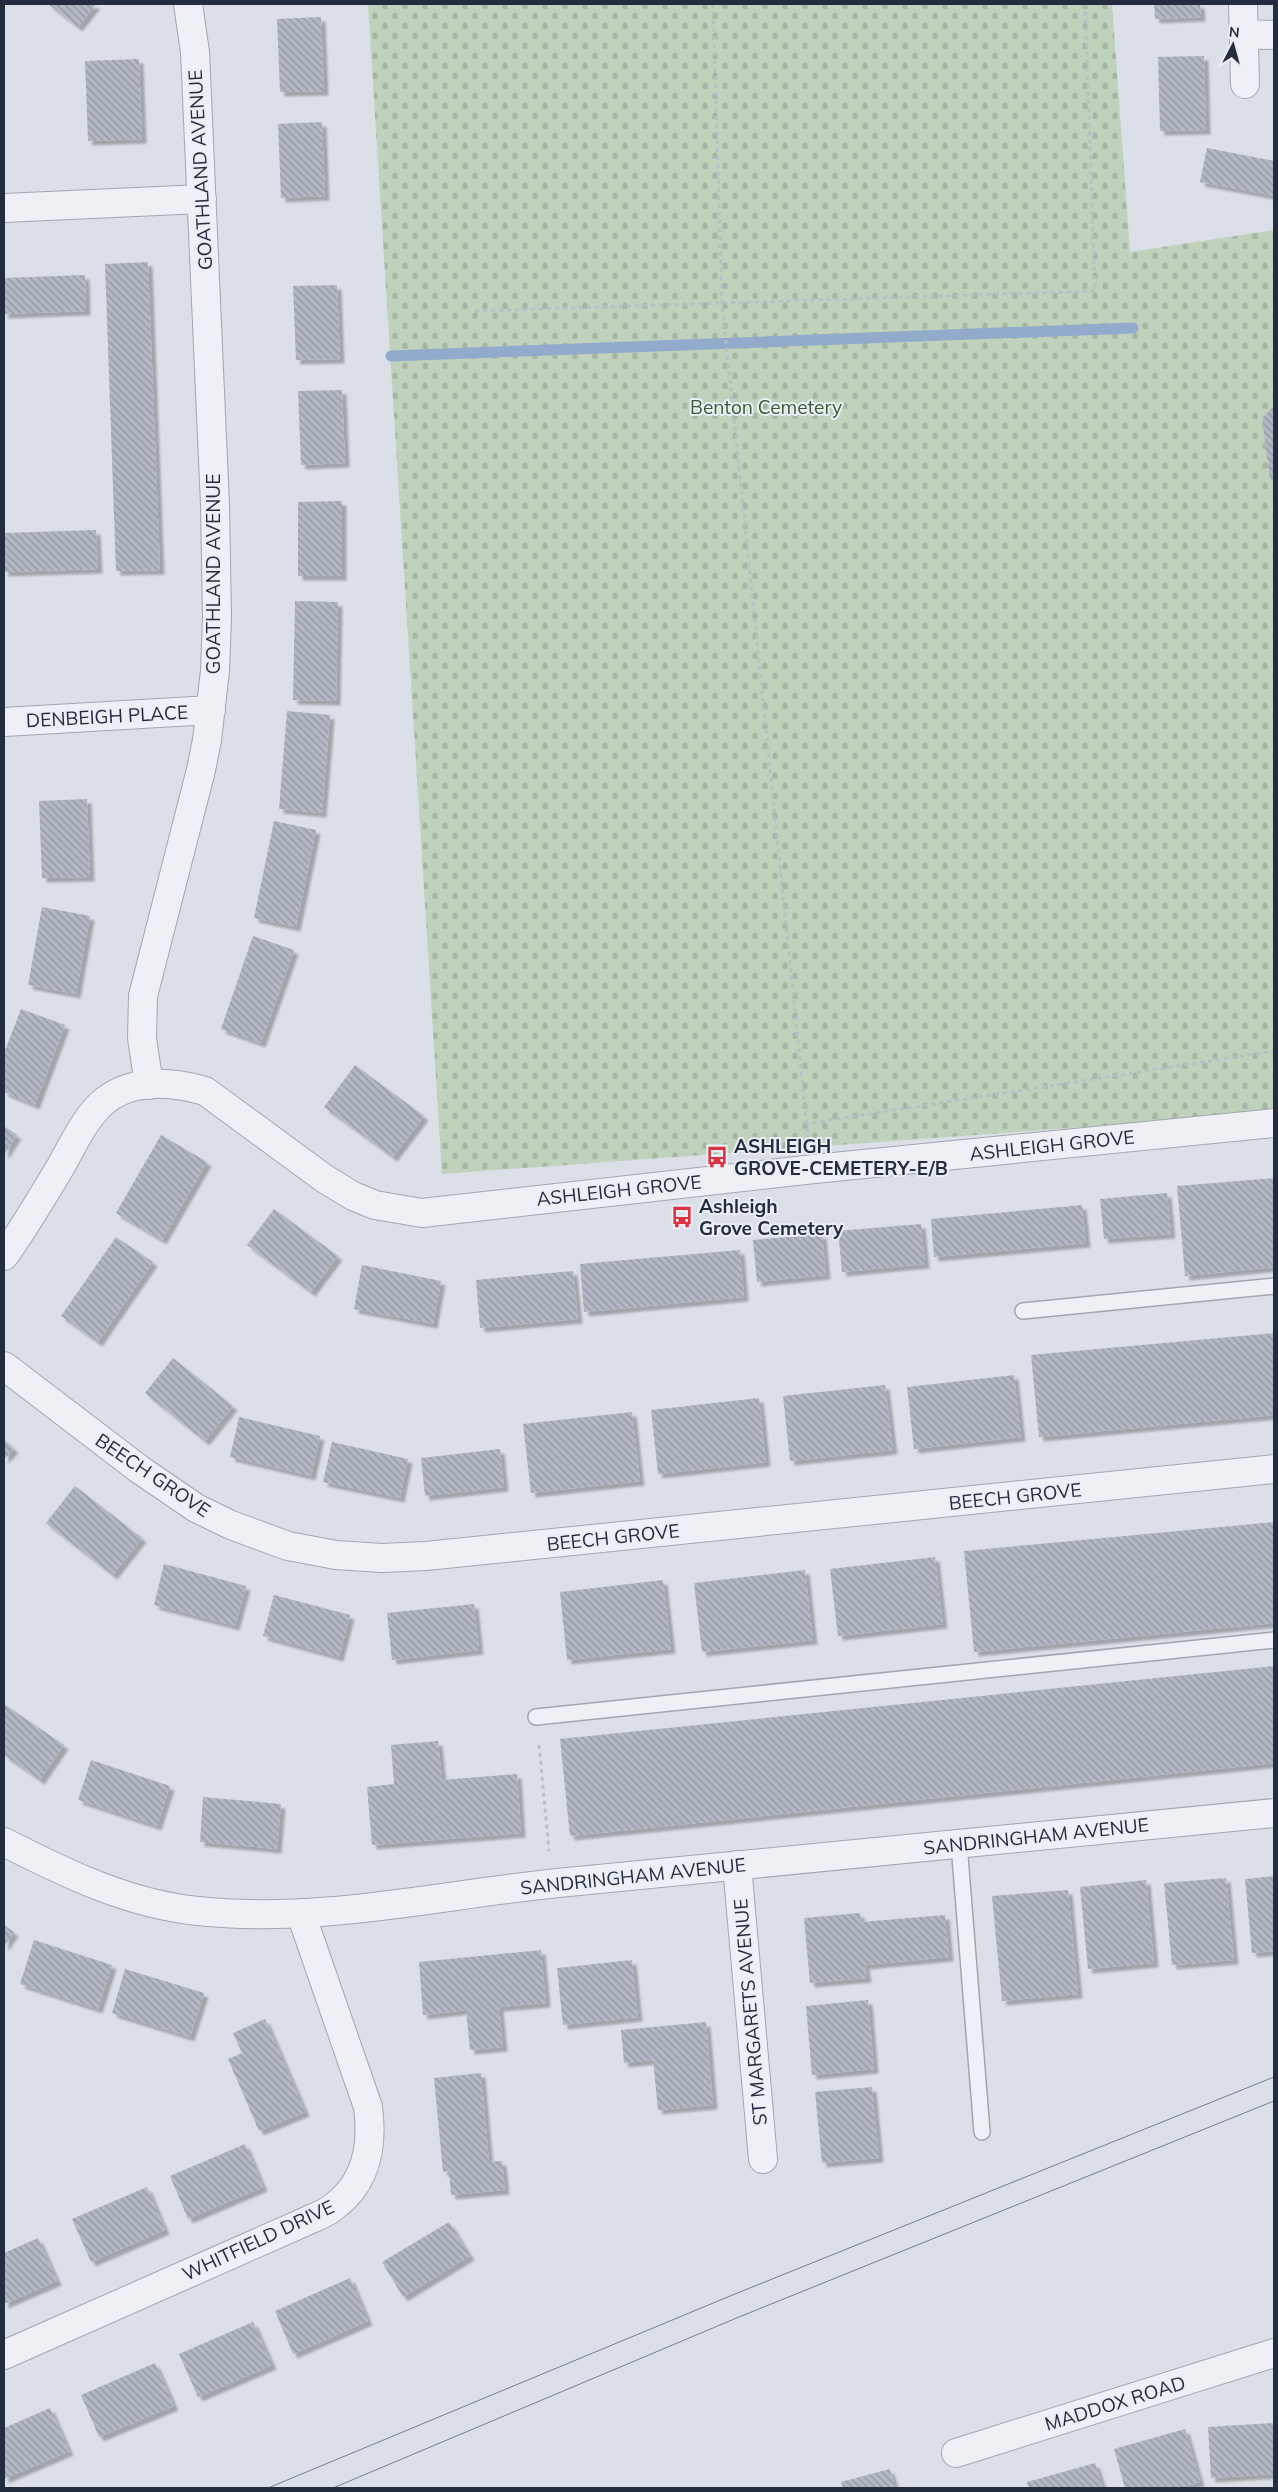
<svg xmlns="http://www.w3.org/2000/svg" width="1278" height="2492" viewBox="0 0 1278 2492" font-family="Mulish,sans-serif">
  <defs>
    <pattern id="cemetery-stones" width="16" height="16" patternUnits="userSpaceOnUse" patternTransform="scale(1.25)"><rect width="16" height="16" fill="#c0d2bc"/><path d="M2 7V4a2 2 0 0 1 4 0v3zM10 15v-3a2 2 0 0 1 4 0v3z" fill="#a5b4a3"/></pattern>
    <pattern id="building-back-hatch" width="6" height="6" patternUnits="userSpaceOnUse" patternTransform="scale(1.25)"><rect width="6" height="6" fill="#b2b8c4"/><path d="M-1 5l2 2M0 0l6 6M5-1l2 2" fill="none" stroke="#9196a1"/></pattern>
    <filter id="shadow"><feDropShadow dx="4.5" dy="4.5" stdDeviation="1" flood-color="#0004"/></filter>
  </defs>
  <rect width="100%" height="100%" fill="#dbdfe7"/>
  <path fill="url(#cemetery-stones)" d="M368,4h744l18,248 144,-22v881l-93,9 -739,54z"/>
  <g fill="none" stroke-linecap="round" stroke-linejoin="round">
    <path stroke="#92aacb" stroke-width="11" d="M391,356l742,-28"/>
  </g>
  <path fill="url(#building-back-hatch)" filter="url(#shadow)" d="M48,4h48l-18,23z
    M1154,4h46l1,13 -46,2z
    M321,17l3,74 -44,1 -3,-73z
    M1204,56l2,74 -46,1 -2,-74z
    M139,59l3,80 -54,2 -3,-80z
    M322,122l3,74 -44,2 -3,-74z
    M1207,148l67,13v35l-74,-14z
    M148,262l12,308 -44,1 -11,-307z
    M85,275l1,36 -82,3v-36z
    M337,285l3,74 -44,1 -3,-74z
    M342,390l3,73 -44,2 -3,-74z
    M1274,406v75l-4,-2 -8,-61z
    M342,501v75h-44v-74z
    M96,530l2,39 -94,3v-39z
    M295,601l43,1 -2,99 -43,-1z
    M287,711l43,4 -8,98 -43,-4z
    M87,799l3,78 -48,1 -3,-77z
    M274,821l42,9 -20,97 -42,-9z
    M42,907l48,9 -14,78 -48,-9z
    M253,936l41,14 -33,93 -40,-14z
    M21,1009l44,16 -30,80 -31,-13v-39z
    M355,1065l69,51 -31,41 -69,-50z
    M4,1126l13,9 -13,20z
    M161,1135l46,27 -45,78 -46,-27z
    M1274,1178v89l-89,9 -8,-90z
    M1167,1193l4,41 -67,5 -4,-40z
    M1082,1205l4,38 -152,14 -3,-38z
    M274,1209l64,47 -27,36 -64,-47z
    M921,1224l4,40 -83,8 -4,-41z
    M822,1234l4,41 -69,7 -4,-42z
    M116,1237l37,25 -55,80 -37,-26z
    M740,1250l4,47 -160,15 -4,-48z
    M362,1265l79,16 -8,43 -79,-15z
    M573,1271l5,48 -98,9 -4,-48z
    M1274,1333v82l-235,22 -8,-82z
    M173,1358l60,48 -28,35 -60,-48z
    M1014,1375l7,62 -107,12 -7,-62z
    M885,1385l8,65 -103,11 -7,-65z
    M759,1398l7,64 -108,12 -7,-64z
    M632,1412l8,69 -109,12 -8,-69z
    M239,1417l81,19 -9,40 -81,-19z
    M4,1439l10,10 -10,10z
    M332,1442l76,17 -8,39 -77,-16z
    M500,1449l4,38 -79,9 -4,-38z
    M75,1486l67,52 -29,37 -67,-52z
    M1274,1522v101l-300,29 -10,-101z
    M935,1557l8,67 -105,12 -8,-67z
    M164,1564l82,22 -11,40 -81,-21z
    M805,1570l8,70 -111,12 -8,-69z
    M663,1580l8,69 -104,11 -7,-68z
    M274,1595l76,20 -11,42 -76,-21z
    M474,1604l5,46 -87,10 -5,-47z
    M1274,1666v97l-704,73 -10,-97z
    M4,1704l60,41 -24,35 -36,-25z
    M438,1741l4,39 75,-6 4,59 -149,12 -5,-58 27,-3 -3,-39z
    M91,1760l79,26 -13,40 -79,-26z
    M203,1797l78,7 -4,45 -77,-7z
    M1274,1876v75l-22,2 -7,-74z
    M1226,1878l8,82 -62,5 -8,-82z
    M1146,1880l8,83 -66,6 -8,-82z
    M1068,1890l10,104 -76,7 -10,-105z
    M860,1913l1,9 84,-7 4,42 -84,8 2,13 -57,5 -6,-65z
    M4,1925l10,7 -10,15z
    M34,1940l78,25 -14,44 -78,-25z
    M541,1950l5,53 -47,4 4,40 -33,3 -4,-40 -43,5 -4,-53z
    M632,1960l6,57 -75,8 -6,-57z
    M125,1969l79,24 -14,44 -78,-24z
    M868,2000l6,69 -62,6 -6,-69z
    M265,2019l40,93 -46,19 -31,-72 14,-6 -9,-20z
    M706,2022l7,83 -55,5 -5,-50 -29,3 -3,-33z
    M481,2073l8,89 13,-1 3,29 -54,5 -2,-24 -6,1 -9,-94z
    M872,2087l7,71 -57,5 -7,-71z
    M245,2144l18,43 -75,32 -18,-43z
    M147,2187l18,43 -74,32 -19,-43z
    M449,2222l21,34 -67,41 -21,-35z
    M38,2238l19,43 -53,23v-51z
    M350,2278l18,43 -75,33 -18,-43z
    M253,2322l19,43 -74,32 -19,-43z
    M155,2363l19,43 -75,31 -18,-42z
    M50,2408l19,43 -65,28v-51z
    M1274,2423v51l-63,4 -3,-51z
    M1185,2429l15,53 -21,6h-54l-11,-39z
    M1095,2463l8,25h-74l-2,-6z
    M890,2469l5,19h-52l-2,-6z"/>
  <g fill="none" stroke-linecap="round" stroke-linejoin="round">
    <g stroke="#a0a6b1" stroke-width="18">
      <path id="service" d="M1023,1311l251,-25
        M536,1717l738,-77
        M959,1844l23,288"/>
    </g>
    <g stroke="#a0a6b1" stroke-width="30">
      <path id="minor" d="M1243,4l2,80
        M1244,34l30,1
        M4,208l198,-9
        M4,722l207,-12
        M149,1085l-7,-47 1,-42 58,-226 6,-30 8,-69 2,-54 -2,-112 -20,-453 -7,-48
        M4,1366l135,103 57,39 35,17 57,21 48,9 46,3 44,-2 848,-87
        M4,1842c61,31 124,62 194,69 120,13 241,-16 360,-28 239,-24 478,-47 716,-70
        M737,1865l26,294
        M4,2355l305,-135c9,-4 20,-8 27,-15 31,-24 37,-61 32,-98l-67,-193
        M956,2453l318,-100"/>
    </g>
    <g stroke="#a0a6b1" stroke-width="30">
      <path id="tertiary" d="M4,1256c21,-29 39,-60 57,-90 12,-21 22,-44 39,-61 28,-27 71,-24 105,-14l120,88 28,17 22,9 47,8 392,-44 460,-46"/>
    </g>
    <path stroke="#b9bdc6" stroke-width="3" stroke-dasharray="4 4" stroke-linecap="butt" d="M713,4l9,299 86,834
      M475,311l620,-20 -10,-287
      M805,1124l469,-73
      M539,1745l10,106"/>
    <use href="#service" stroke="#eef0f5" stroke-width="15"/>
    <use href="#minor" stroke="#eef0f5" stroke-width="28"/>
    <use href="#tertiary" stroke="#eef0f5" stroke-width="28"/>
    <path stroke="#737d92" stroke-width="1" d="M268,2488l462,-192 544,-219
      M333,2488l406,-171 535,-216"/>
  </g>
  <defs>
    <g id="bus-bare" transform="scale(1.725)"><path d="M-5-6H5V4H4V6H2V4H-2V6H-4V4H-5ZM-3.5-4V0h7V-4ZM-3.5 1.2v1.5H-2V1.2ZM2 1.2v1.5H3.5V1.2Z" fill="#da3342" stroke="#ebeef5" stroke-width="2.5" paint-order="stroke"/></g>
  </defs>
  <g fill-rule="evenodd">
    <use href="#bus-bare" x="717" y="1157"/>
    <use href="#bus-bare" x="682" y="1217"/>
  </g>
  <g text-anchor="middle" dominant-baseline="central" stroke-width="4" stroke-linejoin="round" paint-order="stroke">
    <g font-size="19" fill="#242c3f" stroke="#ebeef5">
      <text transform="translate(200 170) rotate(-93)">GOATHLAND AVENUE</text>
      <text transform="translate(213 574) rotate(-90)">GOATHLAND AVENUE</text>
      <text transform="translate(107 716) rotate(-3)">DENBEIGH PLACE</text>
      <text transform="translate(1052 1145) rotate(-6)">ASHLEIGH GROVE</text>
      <text transform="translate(619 1190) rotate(-6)">ASHLEIGH GROVE</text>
      <text transform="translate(153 1475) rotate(34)">BEECH GROVE</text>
      <text transform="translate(1015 1496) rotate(-6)">BEECH GROVE</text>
      <text transform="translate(613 1537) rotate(-6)">BEECH GROVE</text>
      <text transform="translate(1036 1836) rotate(-6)">SANDRINGHAM AVENUE</text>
      <text transform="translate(633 1876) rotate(-6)">SANDRINGHAM AVENUE</text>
      <text transform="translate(750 2012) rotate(-95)">ST MARGARETS AVENUE</text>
      <text transform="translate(258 2240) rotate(-25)">WHITFIELD DRIVE</text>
      <text transform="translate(1115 2403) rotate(-17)">MADDOX ROAD</text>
    </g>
    <g font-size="19" fill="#365c30" stroke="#ebeef5">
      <text x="766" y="407">Benton Cemetery</text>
    </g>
    <g font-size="19" font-weight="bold" fill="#242c3f" stroke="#ebeef5" text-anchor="start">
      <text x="734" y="1146">ASHLEIGH<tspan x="734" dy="22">GROVE-CEMETERY-E/B</tspan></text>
      <text x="699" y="1206">Ashleigh<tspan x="699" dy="22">Grove Cemetery</tspan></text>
    </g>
  </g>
  <rect width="1278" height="2492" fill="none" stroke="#242c3f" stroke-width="10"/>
  <g transform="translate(1233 45) rotate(6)" stroke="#ebeef5" stroke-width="4" paint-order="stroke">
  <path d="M0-4L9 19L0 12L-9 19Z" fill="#242c3f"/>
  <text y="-8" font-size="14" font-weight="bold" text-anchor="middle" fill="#242c3f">N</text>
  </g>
</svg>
